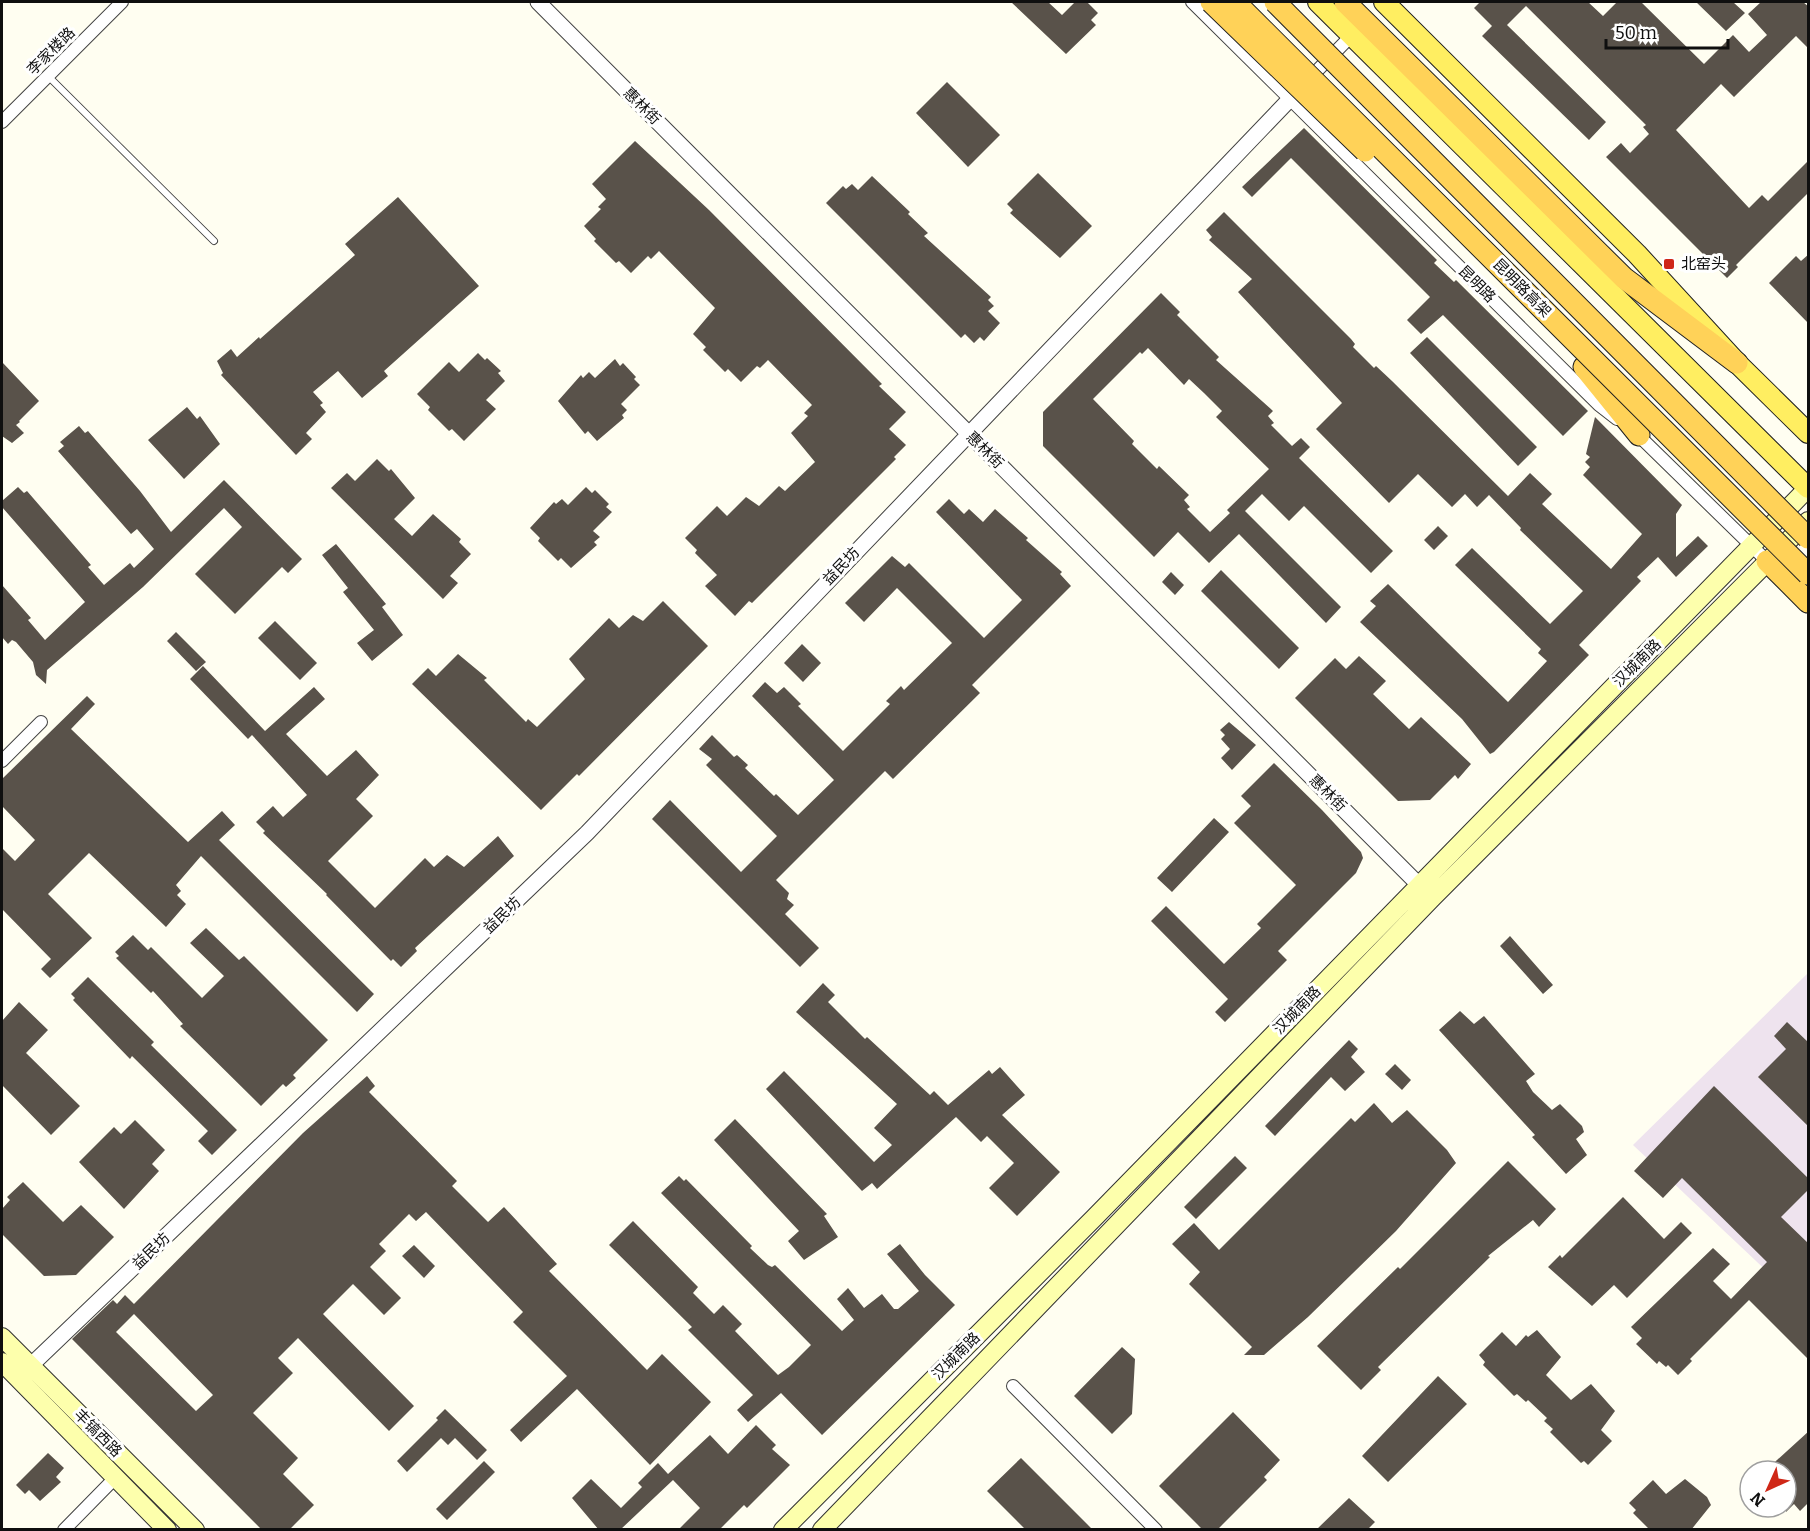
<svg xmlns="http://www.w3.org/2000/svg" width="1810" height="1531" viewBox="0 0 1810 1531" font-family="Bitter,'Noto Sans SC',serif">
  <rect width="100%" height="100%" fill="#fffef1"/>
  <path fill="#eee3ee" d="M1808,973v337l-175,-165z"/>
  <path fill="#59524a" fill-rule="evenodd" d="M1011,2h37l14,13 13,-13h12l11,11 -7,7 5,5 -30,29z
    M1480,2h108l15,14 14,-14h24l63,62 29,-29 16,17 18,-17 -19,-21 13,-12h42l6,5v42l-13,-13 -62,61 -13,-13 -45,46 73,78 13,-13 6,6 41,-41v32l-73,73 2,2 -11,11 -121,-121 15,-14 9,10 19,-19 -6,-7 3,-2 -120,-119 -19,19 99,97 -17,18 -107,-104 10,-10 -18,-18z
    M1696,2h37l12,11 -19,18z
    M947,82l53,53 -32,32 -52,-54z
    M1304,128l133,132 -3,3 20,19 2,-2 132,131 -25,25 -120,-121 -22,19 -14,-14 23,-23 -139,-139 -39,39 -10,-10z
    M635,141l74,69 173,174 -3,2 27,26 -17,17 17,16 -12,12 2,2 -144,144 -3,-2 -14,15 -30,-30 12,-11 -22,-22 2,-3 -12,-12 32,-32 10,10 19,-19 13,9 20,-20 6,5 30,-29 -24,-29 17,-17 -4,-3 8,-8 -44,-45 -8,8 -3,-2 -16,16 -13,-13 -3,3 -22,-22 3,-3 -13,-13 22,-26 -56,-57 -8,8 -3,-3 -17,17 -12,-12 -3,2 -22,-22 2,-2 -12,-13 17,-17 -3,-2 8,-8 -14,-15z
    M1038,173l54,53 -32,32 -50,-45 3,-3 -6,-6z
    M872,176l38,36 -2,2 20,19 -4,3 67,61 -3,3 6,6 -6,5 12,12 -16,18 -4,-4 -6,6 -9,-9 -4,4 -135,-135 17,-17 3,3 6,-5 6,6z
    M398,197l81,89 -95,85 4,5 -26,22 -24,-27 -25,21 10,11 -3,2 6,7 -20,21 6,6 -16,16 -75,-80 2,-2 -6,-12 14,-12 6,8 22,-20 1,2 95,-84 -10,-11z
    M1224,212l127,127 4,5 -2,3 21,21 2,-2 16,15 116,115 22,-23 22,21 -10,10 69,65 31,-35 -59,-59 7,-8 -5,-5 5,-5 -4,-3 9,-37 87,88 -6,9v43l22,-21 10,10 -32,31 -18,-20 -21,20 4,4 -62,64 10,10 -95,97 -4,2 -28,-35 -102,-97 16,-16 -6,-5 18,-17 120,118 39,-41 -9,-8 3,-4 -86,-84 17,-17 78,76 33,-33 -63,-61 1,-2 -32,-33 -12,12 -12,-13 -13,13 -34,-33 -29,29 -73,-74 26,-26 -104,-111 14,-13 -43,-39 3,-3 -6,-7z
    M1809,254v70l-40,-41 27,-27 5,5z
    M1161,293l19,19 -3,3 42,42 -3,3 57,51 -5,5 6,7 -3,2 21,21 9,-8 9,9 -11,11 94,93 -22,22 -67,-67 -15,15 -27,-27 -17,17 96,96 -15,16 -87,-89 -30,29 -31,-31 -24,25 -111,-111v-34zM1148,348l36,37 5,-6 15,14 18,18 -6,6 53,52 -42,41 3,3 -20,19 -23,-23 3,-2 -6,-7 5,-5 -30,-29 -2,3 -25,-25 2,-3 -41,-42 47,-47 2,2z
    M1427,337l110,110 -19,19 -108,-113z
    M478,353l7,7 2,-2 14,13 -3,2 7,8 -19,19 10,9 -32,32 -12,-12 -3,2 -21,-21 2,-3 -13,-13 32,-32 10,10z
    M615,359l5,7 3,-3 13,14 -2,2 6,6 -19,19 6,6 -5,5 2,3 -27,23 -9,-10 -3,3 -27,-33 23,-26 2,3 6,-6 6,6z
    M2,362l37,39 -20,20 1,1 -4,3 8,8 -12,10 -10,-7z
    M187,407l10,12 3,-3 20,28 -36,35 -36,-39z
    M79,426l6,7 3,-2 52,60 31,41 53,-52 78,79 -14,14 -6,-6 -47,47 -40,-40 47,-47 -18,-19 -81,79 -96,83 -1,14 -10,-9 -3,-13 -17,-20 -4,-2 -4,4 -6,-7v-52l29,33 -3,2 17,20 40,-38 -83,-95v-6l16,-14 6,6 3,-2 64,74 -3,2 16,18 26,-22 4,5 20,-19 -17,-20 -6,5 -73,-83 6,-5 -4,-4z
    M377,459l12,12 2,-2 24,29 -21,21 18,17 21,-22 28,25 -2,3 12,12 -21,22 8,7 -15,16 -112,-111 16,-15 8,8z
    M586,487l6,6 3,-3 14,14 -3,3 6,5 -19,19 7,6 -6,5 3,3 -26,23 -10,-10 -3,3 -20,-20 2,-3 -10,-10 24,-26 2,2 6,-5 6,6z
    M949,499l15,15 5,-5 14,13 12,-13 33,29 -2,2 36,32 -2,2 11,12 -99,99 8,8 -87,86 -8,-8 -109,109 13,13 -2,6 7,6 -9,9 34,34 -19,19 -148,-148 18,-19 71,72 36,-36 -71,-71 6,-6 -13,-10 13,-14 22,22 3,-2 11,10 -3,3 29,28 2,-2 22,21 36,-35 -82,-84 13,-14 12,11 7,-6 17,17 -3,2 45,45 47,-47 -4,-3 15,-15 3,4 48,-47 -55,-55 -33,34 -19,-19 47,-47 13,11 4,-4 75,75 38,-38 -86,-88z
    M1438,526l10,10 -14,14 -10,-10z
    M336,544l50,60 -4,3 21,28 -31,26 -15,-18 17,-13 -31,-38 5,-4 -26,-33z
    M1221,570l78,78 -20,21 -78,-78z
    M1171,572l13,13 -9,10 -13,-13z
    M663,601l45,45 -129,130 -2,-2 -36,36 -129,-126 16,-16 8,8 22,-22 29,24 -3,2 42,42 2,-3 9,8 48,-48 -16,-20 40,-41 10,10 14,-13 10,6z
    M275,621l42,42 -17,17 -42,-42z
    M176,632l30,30 -10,9 -29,-30z
    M802,644l19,19 -18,19 -19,-19z
    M1359,656l27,25 -13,13 36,35 12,-12 50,47 -13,15 -3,-4 -25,25 -32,1 -103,-103 40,-40 11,11z
    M203,666l62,65 49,-44 11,12 -39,35 41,42 29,-26 23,25 -23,24 17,17 -45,45 47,47 50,-50 9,9 13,-12 17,12 34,-31 16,20 -99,92 2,3 -16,16 -8,-8 -2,2 -65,-66 1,-1 -64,-61 2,-2 -9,-9 17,-16 10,11 24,-22 -55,-60 -4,4 -58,-60z
    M87,696l8,8 -24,25 117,113 34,-31 13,14 -16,15 155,154 -17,18 -156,-156 -25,29 5,6 -4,4 9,9 -20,23 -77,-74 -41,41 44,44 -42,40 -9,-9 10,-10 -49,-50v-61l13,13 20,-21 -33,-34v-27z
    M1229,722l27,23 -24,25 -11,-12 9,-9 -9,-10 4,-4 -5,-5z
    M1274,763l48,47 39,42 2,6 -7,15 -78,78 9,9 -62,62 -10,-10 13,-13 -77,-78 15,-15 58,58 37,-36 -4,-4 39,-39 -62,-62 17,-17 -10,-10z
    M1214,818l15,14 -57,60 -15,-14z
    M206,928l33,32 5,-4 84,84 -35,35 3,3 -10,9 -3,-3 -22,22 -81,-80 3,-2 -30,-33 -2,2 -35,-35 3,-2 -4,-4 18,-17 15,15 3,-3 51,51 22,-22 -34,-33z
    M1510,936l43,49 -10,9 -43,-48z
    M88,977l66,65 -3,3 86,85 -25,25 -14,-14 10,-10 -76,-75 -2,3 -57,-59 2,-2 -4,-4z
    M823,983l12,12 -7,7 37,37 2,-2 63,58 4,-4 14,14 41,-35 3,4 8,-7 25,28 -23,20 58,57 -43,44 -28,-28 25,-25 -27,-27 -6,6 -25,-25 -79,72 -5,-6 -10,8 -96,-102 18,-18 90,91 18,-17 -18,-17 23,-24 -101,-92z
    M19,1002l29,28 -22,23 54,53 -29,29 -49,-50v-64z
    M1460,1011l14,13 10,-8 51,58 -9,7 7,11 19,18 8,-6 22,22 2,6 -8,7 11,16 -21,19 -34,-37 3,-2 -96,-105z
    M1787,1022l22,21v84l-51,-50 28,-28 -12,-13z
    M1349,1040l9,9 -7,8 14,15 -20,19 -14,-14 -56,59 -10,-10z
    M1395,1064l16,16 -9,10 -17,-16z
    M367,1076l8,10 -6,6 88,89 -5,5 36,36 16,-15 53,57 -8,7 98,99 15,-16 49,48 -61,63 -73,-76 -56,53 -11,-12 57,-54 -54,-54 10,-10 -97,-100 -10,9 -7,-7 -30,30 7,7 -16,16 31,31 -17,17 -31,-31 -30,30 91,92 -25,25 -91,-93 -20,20 15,15 -40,40 45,45 -15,16 31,31 -25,25h-27l-190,-191 41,-39 4,4 8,-9 9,9 169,-171zM134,1314l79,81 -17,16 -80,-79z
    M1714,1086l95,93v10l-28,28 28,27v116l-60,-60 -59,59 2,2 -14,14 -10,-10 -2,2 -7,-6 -2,3 -21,-20 6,-6 -11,-11 82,-79 17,16 -17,17 18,18 36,-37 -85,-84 -19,20 -29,-27z
    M1374,1103l18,20 15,-13 40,40 9,13 -60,68 -88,86 -44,38h-20l8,-8 -63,-63 11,-12 -28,-28 22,-21 25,27 132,-132 4,4z
    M735,1119l92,95 -3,2 14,21 -34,23 -16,-19 11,-10 -85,-91z
    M135,1120l30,30 -13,14 7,7 -35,38 -45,-47 35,-35 7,7z
    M1235,1156l12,12 -51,51 -12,-12z
    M1508,1161l48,48 -17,18 -6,-7 -45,36 2,1 -112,110 3,3 -20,20 -44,-44 81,-79 2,2z
    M679,1176l5,5 2,-2 66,67 -2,2 18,17 4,2 3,-2 67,66 12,-11 -17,-21 11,-11 16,20 18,-14 12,15h4l21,-18 -32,-37 13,-10 25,31 30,30 -133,130 -41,-42 -33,29 -11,-12 16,-15 -65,-65 4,-3 -83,-82 24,-24 65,66 -5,6 21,21 9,-9 19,19 -7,7 43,44 11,-8 22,-22 -150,-152z
    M23,1182l40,40 18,-17 33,32 -38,38 -32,1 -42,-42v-25l8,-9 -3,-3z
    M1623,1197l41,42 17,-17 11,11 -65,65 -13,-13 -22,21 -44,-39 12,-12 2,3z
    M414,1245l21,21 -11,12 -22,-22z
    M1537,1330l24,27 -15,18 25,25 20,-16 24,27 -14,19 11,11 -24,24 -4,-4 -3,2 -31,-31 3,-3 -9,-8 3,-3 -19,-18 -2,2 -9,-8 -3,2 -31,-31 2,-3 -6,-7 23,-23 14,14 10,-11 2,2z
    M1122,1347l13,12 -3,55 -20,20 -38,-38z
    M1438,1376l29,28 -79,78 -26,-26z
    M445,1409l42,41 -10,10 -22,-22 -7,7 -7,-7 -34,34 -10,-11 41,-41 -2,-2z
    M1233,1412l47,48 -16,17 3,3 -50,50h-14l-44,-44z
    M756,1425l20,20 -4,4 18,16 -43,43 -3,-3 -25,25h-41l22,-22 -27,-28 -53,50h-21l-27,-32 19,-19 30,29 21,-21 -4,-4 20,-20 10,11 42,-39 18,19z
    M1809,1431v71l-9,9 -6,-7 -8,8v-41h-21z
    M48,1453l16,15 -8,9 5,5 -21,19 -11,-11 -4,4 -9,-9z
    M1021,1458l72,72h-67l-39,-39z
    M484,1461l11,11 -48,48 -11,-11z
    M1685,1479l22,18 4,8 -20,25h-41l-17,-17 3,-3 -7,-7 24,-23 13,14z
    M1349,1498l26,24 -8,8h-51z"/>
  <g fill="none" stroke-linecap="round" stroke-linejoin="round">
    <g stroke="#424242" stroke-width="8">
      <path id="service" d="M48,76l166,165"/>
    </g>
    <g stroke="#424242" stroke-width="14">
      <path id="minor" d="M1192,2l407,403 18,14
        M1307,81l45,-46
        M2,122l120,-120
        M1636,433l131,128
        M2,761l39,-39
        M1013,1386l143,144
        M64,1530l52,-53"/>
    </g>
    <g stroke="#424242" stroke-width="17">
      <path id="tertiary" d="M538,2l890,892
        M24,1372l563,-539 703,-734"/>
    </g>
    <g stroke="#313131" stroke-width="20">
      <path id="secondary" d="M2,1337l193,193
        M2,1362l165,168
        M783,1530l311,-312 714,-730
        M822,1530l610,-632 376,-377"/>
    </g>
    <g stroke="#202020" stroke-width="22">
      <path id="primary" d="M1318,2l490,486
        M1384,2l253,252 100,109 71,70"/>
    </g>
    <g stroke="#202020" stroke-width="23">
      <path id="trunk" d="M1345,2l279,276 113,85
        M1584,367l55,68
        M1767,561l41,41"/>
    </g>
    <use href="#service" stroke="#fff" stroke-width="6"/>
    <use href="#minor" stroke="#fff" stroke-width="12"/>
    <use href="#tertiary" stroke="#fff" stroke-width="15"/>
    <use href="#secondary" stroke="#fdffac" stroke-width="18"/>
    <use href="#primary" stroke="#ffee61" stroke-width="20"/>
    <use href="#trunk" stroke="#ffd258" stroke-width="21"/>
    <g stroke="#202020" stroke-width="23" stroke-linecap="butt">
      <path id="trunk-bridge" d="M1211,2l154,149
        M1235,2l573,572
        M1275,2l533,536"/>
    </g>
    <use href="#trunk-bridge" stroke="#ffd258" stroke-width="21"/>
  </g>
  <rect fill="#cf2717" stroke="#fff" stroke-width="2" x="1663" y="258" width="12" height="12" rx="3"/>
  <g text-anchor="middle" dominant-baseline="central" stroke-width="6" stroke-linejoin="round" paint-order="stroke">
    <g font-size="15" fill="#0f0f0f" stroke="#fff">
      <text transform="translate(51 51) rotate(-45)">李家楼路</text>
      <text transform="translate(642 106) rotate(45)">惠林街</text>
      <text transform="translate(1477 284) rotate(45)">昆明路</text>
      <text transform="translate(1522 288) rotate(45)">昆明路高架</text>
      <text transform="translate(985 450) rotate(45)">惠林街</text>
      <text transform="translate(841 566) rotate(-46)">益民坊</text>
      <text transform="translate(1637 663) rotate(-45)">汉城南路</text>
      <text transform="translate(1328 793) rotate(45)">惠林街</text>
      <text transform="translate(502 915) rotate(-44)">益民坊</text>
      <text transform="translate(1297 1010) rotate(-46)">汉城南路</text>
      <text transform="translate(151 1251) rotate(-44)">益民坊</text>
      <text transform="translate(956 1356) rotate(-45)">汉城南路</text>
      <text transform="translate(98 1433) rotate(45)">丰镐西路</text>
    </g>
    <g font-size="15" fill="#0f0f0f" stroke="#fff" text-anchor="start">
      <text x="1681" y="264">北窑头</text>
    </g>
  </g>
  <rect width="1810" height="1531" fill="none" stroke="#0f0f0f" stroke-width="6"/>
  <g transform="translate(1768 1489) rotate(225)"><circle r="28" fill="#ffffff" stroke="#9f9f9f" stroke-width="1.5"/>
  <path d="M0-4.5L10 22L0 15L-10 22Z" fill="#cf2717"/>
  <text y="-9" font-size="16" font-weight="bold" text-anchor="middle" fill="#0f0f0f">N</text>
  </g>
  <path d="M1606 39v9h122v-9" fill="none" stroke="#0f0f0f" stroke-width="3"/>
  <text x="1615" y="39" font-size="18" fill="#0f0f0f" stroke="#ffffff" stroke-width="4.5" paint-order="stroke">50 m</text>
</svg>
